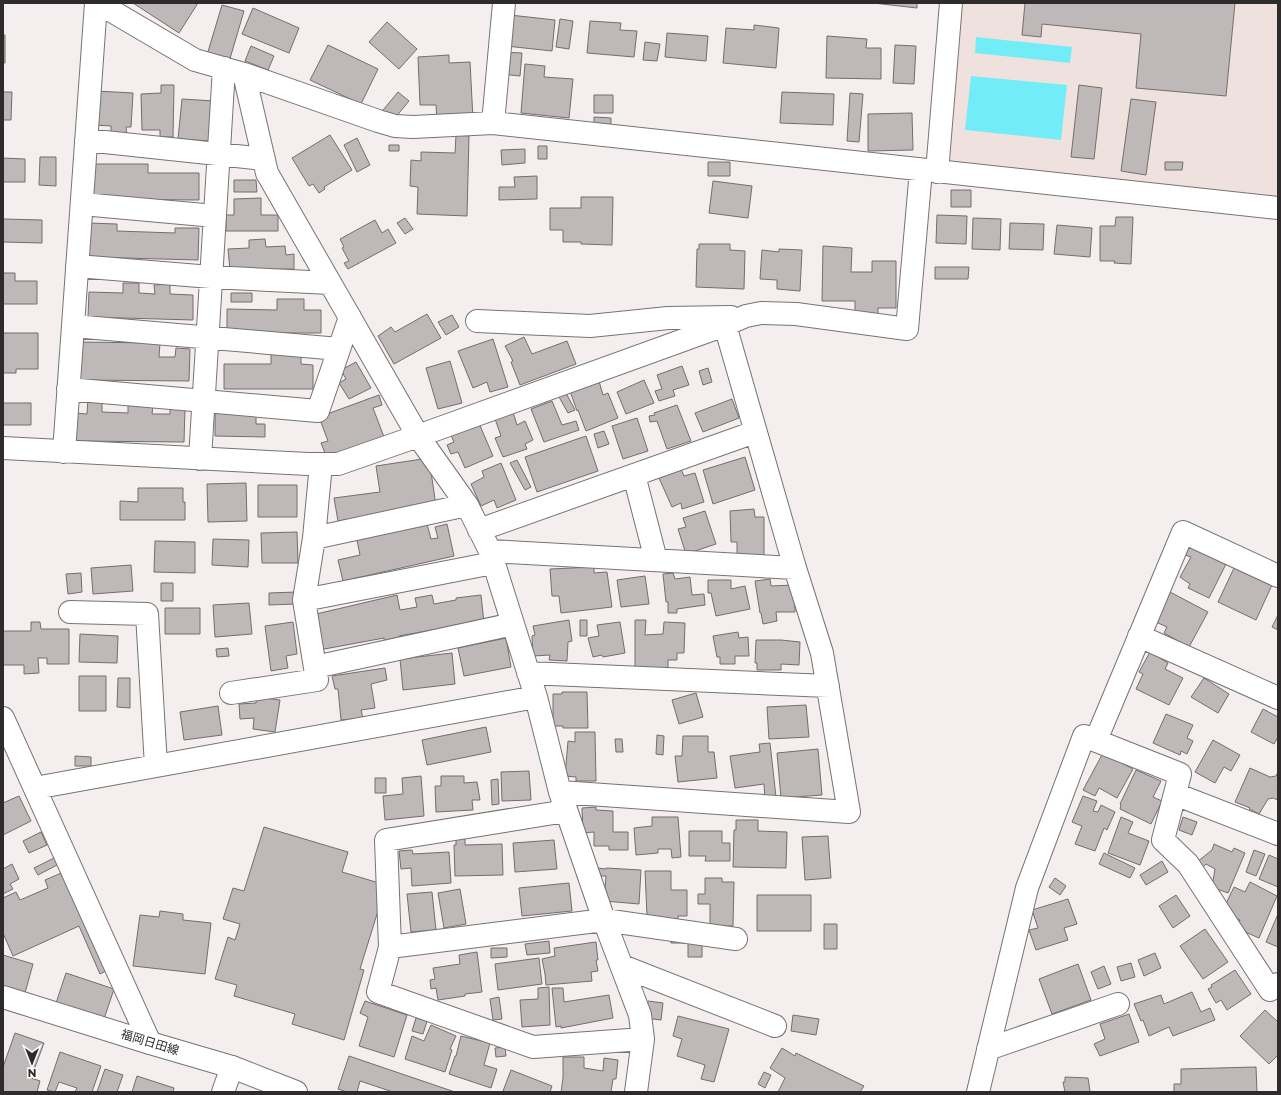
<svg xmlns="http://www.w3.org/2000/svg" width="1281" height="1095" viewBox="0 0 1281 1095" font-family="Montserrat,'Noto Sans JP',sans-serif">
  <rect width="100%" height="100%" fill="#f4efee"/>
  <path fill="#efe1de" d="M956,3h322v199l-338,-34z"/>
  <path fill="#72edf7" d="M976,37l96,10 -2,16 -95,-10z
    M971,76l96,9 -6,55 -96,-10z"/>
  <path fill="#beb9b8" stroke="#736e6d" d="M133,3h65l-19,30z
    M873,3h44v5z
    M1025,3h210l-9,93 -90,-8 5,-54 -99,-10 -1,13 -19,-2z
    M222,5l22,6 -15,51 -22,-7z
    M253,8l46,20 -10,25 -47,-19z
    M510,15l45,5 -3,31 -46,-5z
    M560,19l13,2 -4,28 -13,-2z
    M590,21l31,2 -1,7 17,1 -3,26 -47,-4z
    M387,22l30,27 -18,20 -30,-27z
    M754,25l25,3 -3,40 -53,-5 3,-35 28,2z
    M667,33l41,3 -2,25 -41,-4z
    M3,35h2v28h-2z
    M827,36l40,3 -1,9h15v31l-55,-1z
    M645,42l15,2 -3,17 -14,-1z
    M328,45l50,24 -17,35 -51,-24z
    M895,45l21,1 -2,38 -21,-1z
    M251,46l23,10 -6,14 -23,-9z
    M503,52l19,1 -2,23 -19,-2z
    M449,55v8l21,-1 3,57 -36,2 -1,-16h-16l-2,-48z
    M525,64l20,2 -1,11 29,2 -4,39 -48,-5z
    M161,85h13l-1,52h-13v-7h-18l-1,-36 20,-1z
    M1079,85l23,3 -8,71 -23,-2z
    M96,91l37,2 -2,34h-5l1,8h-16v-9l-17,-1z
    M3,92h9l-1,28h-8z
    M398,92l11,9 -19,23 -11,-9z
    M782,92l52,2 -1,31 -53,-2z
    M850,93l13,1 -4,48 -12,-1z
    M594,95h19v18h-19z
    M182,99l32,2 -4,40 -32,-2z
    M1131,99l25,3 -10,73 -25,-4z
    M912,113l1,37 -45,1v-37z
    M594,117l17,1v7l-17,-2z
    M330,135l22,35 -28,17 1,2 -6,4 -6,-9 -4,2 -17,-28z
    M456,135l13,1 -2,80 -50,-2 1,-27 -8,-1 1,-26 10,1v-9l34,1z
    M357,138l13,27 -13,7 -13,-27z
    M389,145h10v6h-10z
    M538,146h9v13h-9z
    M525,149v14l-23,2 -1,-15z
    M40,157h16v29l-17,-1z
    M3,158l22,1v23h-22z
    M708,162h22v14h-22z
    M1165,162h18l-1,8h-17z
    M91,164h57v9h51v27l-109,-1z
    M537,176v23l-38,1v-13h16l-1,-10z
    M234,180h22l1,12h-23z
    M713,181l39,5 -4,32 -39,-5z
    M951,190h20v17h-20z
    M581,197h32l-1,48 -31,-1v-2h-18v-12h-13v-22h31z
    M261,198v17h17v16h-52v-16h8v-16z
    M937,215l30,1 -1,28 -30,-1z
    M1116,217h17l-2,47 -17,-1 1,-2h-15v-35h15z
    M405,218l8,11 -8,5 -8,-11z
    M973,218l28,1 -1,31 -28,-1z
    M3,219l39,1v23l-39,-1v7z
    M375,220l7,13 6,-4 8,14 -48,26 -4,-6 5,-2 -7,-13 2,-1 -4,-8z
    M88,223l29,1v7l58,2v-5h24l-1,32 -111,-3z
    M1010,223l34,1 -1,26 -34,-1z
    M1057,225l35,3 -2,29 -36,-3z
    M265,239l1,8 19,-1 1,9 8,-1v15l-64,1 -2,-21 21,-1v-8z
    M699,244h31v6l15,1 -1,38 -48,-2 1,-38h2z
    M823,246l29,2 -1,24h21v-11h24v47h-18v6h-23v-13h-33z
    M779,249l23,1 -2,41 -23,-2v-9l-17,-1 2,-29 17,2z
    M935,267h34l-1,12h-33z
    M3,273h12v8h22v23h-34z
    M123,283h16v10l16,1 -1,-9 16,-1v10l23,1v25l-105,-3 1,-25 34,1z
    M231,293h21v9h-21z
    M277,299h27v11h17v23h-94v-24l50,1z
    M427,314l14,24 -47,26 -16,-28 13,-9 4,5z
    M452,315l7,12 -13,8 -8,-13z
    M3,333h35v36h-22v4h-13z
    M524,337l8,17 35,-13 9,23 -56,21 -9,-23 2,-1 -8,-15z
    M493,339l15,48 -18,5 -3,-10 -14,6 -15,-37z
    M79,342l81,1 -1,14h16l1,-9 14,1 -1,32 -111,-1z
    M271,354h30v10l12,1v24h-89v-25h47z
    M450,361l12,42 -24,6 -12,-41z
    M356,362l15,26 -22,11 -10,-16 7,-4 -5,-9z
    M682,366l7,19 -16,5 2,6 -16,5 -4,-10 7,-2 -5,-14z
    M708,368l4,14 -9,3 -4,-14z
    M644,380l10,23 -28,11 -9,-22z
    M599,381l4,14 5,-2 10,25 -32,13 -8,-21 -1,1 -7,-20z
    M566,393l9,17 -7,3 -9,-16z
    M379,395l3,10 -9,3 11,29 -57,21 -6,-15 7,-2 -9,-24z
    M88,398h14v14l26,1v-8h25l-1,9h18v-6h15l-1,34 -110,-1 1,-28 12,1z
    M732,399l7,19 -36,14 -8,-19z
    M552,401l10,24 14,-4 3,9 -35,12 -13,-33z
    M3,403h28v22h-28z
    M677,405l14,36 -24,8 -10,-28 -7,1 -1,-6 6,-1 -1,-2z
    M512,409l5,16 8,-4 8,19 -8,4 2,5 -24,8 -8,-19 6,-2 -7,-20z
    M215,411h41v13h9v13l-50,-1z
    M637,418l11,33 -25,8 -11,-33z
    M478,421l15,35 -28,12 -7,-16 -7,2 -4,-9 7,-3 -4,-9z
    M604,431l5,13 -11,4 -4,-14z
    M586,436l12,35 -61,21 -12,-35z
    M745,457l10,33 -42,14 -10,-34z
    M429,458l7,48 -98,15 -4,-23 46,-6 -4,-26z
    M517,460l14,27 -6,3 -15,-27z
    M501,463l15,37 -19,8 -3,-8 -13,6 -10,-22 13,-7 -2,-6z
    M681,469l3,7 11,-3 9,29 -22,7 -1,-6 -9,4 -13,-29z
    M246,483l1,38 -39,1 -1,-38z
    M258,485h39v32h-39z
    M138,488h45v14h2v18h-65v-19l18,1z
    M754,509l1,8h9v43h-27v-18h-6l-1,-31z
    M705,511l11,33 -30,10 -8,-25 8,-2 -3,-9z
    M427,524l4,15 7,-1 -3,-11 12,-3 7,32 -111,25 -5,-21 22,-5 -3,-15z
    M297,532l1,31h-36l-1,-30z
    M213,539l36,1 -1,27 -36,-2z
    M155,541l40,1v31l-41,-1z
    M1189,545l29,11 -2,4 10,4 -17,34 -21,-10 2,-4 -10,-7 11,-20 -6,-2z
    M131,565l2,26 -40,3 -2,-26z
    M594,567v6l13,-1 5,35 -51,6 -2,-17h-7l-2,-27z
    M1234,568l38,17 -16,35 -38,-18z
    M81,573l1,19 -14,2 -2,-20z
    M673,573l2,6 15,-2 2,18 12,-1 1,11 -28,4v4h-9v-11h-2l-3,-28z
    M645,576l4,28 -28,3 -4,-27z
    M770,579l1,7 23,-1 1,27h-19l1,9 -14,3 -2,-11h-1l-5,-32z
    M708,580h23v9l14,-3 5,23 -34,7 -5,-23h-3z
    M161,583h12v18h-12z
    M296,592v12l-27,1v-12z
    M1170,592l38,20 -19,35 -25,-14 3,-6 -11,-5z
    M397,595l3,15 17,-3 -2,-9 17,-3 2,9 22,-4v-2l25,-3 3,28 -24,2 -61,11 1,10 -15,2 -1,-10 -65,12 -7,-35z
    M249,603l3,31 -37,3 -2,-32z
    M165,608h35v26h-35z
    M1278,615v15l-6,-3z
    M569,620l3,21 -4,1 -1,19 -18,-1 1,-5 -17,1 -1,-20 3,-1 -2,-9z
    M580,620h7v16h-7z
    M635,620h11l-1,15 18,-1 1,-12 21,1 -1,30h-7v7h-9v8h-33z
    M31,622h9l1,7h28v35h-22v-6h-9l1,15 -15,1v-9h-21v-34h28z
    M293,622l4,32 -11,2 2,12 -17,3 -6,-45z
    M620,622l5,31 -22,4 -1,-2 -9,2 -5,-19 11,-2 -2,-11z
    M738,632l1,6 9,-1 1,19h-14v8h-15v-7h-3l-4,-21z
    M80,634l38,2 -1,27 -38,-1z
    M506,638l5,29 -47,9 -6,-28z
    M756,640h25l19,2 -1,23 -18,-1v6h-24v-7h-2z
    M228,648l1,8 -12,1 -1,-8z
    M1150,652l18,11 -3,6 18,9 -14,27 -33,-16 7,-15 -4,-2z
    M452,653l3,31 -52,6 -3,-31z
    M385,668l2,12 -16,4 4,24 -14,2 2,8 -22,2 -3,-31h-3l-3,-13z
    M79,676h27v35h-27z
    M118,678h12v30l-13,-1z
    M1204,678l25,16 -11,19 -27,-16z
    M562,692h25l1,36h-25v-2h-10v-32h9z
    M696,693l7,24 -24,7 -7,-24z
    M257,697l23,3 -5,32 -22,-3 1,-11 -14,1 -1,-15 17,-1z
    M806,705l3,32 -40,2 -2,-32z
    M218,706l4,29 -38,5 -4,-28z
    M1263,709l15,8v20l-4,7 -23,-12z
    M1166,714l27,11 -6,13 6,3 -6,13 -6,-3 -1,4 -27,-12z
    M486,727l5,25 -64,13 -5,-25z
    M575,732h20l1,49h-20v-4l-11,-1 3,-35 7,1z
    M657,735l7,1 -1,19 -7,-1z
    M683,736h25v16h6l3,26 -39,4 -3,-26h7z
    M615,739h7l1,13h-7z
    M1213,740l27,15 -9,16 -7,-4 -9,16 -20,-11z
    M770,743l6,54 -11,2 -1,-15 -29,4 -5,-32 30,-4 -1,-8z
    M818,749l4,46 -41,3 -4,-45z
    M1103,753l30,16 -16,29 -18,-10 -4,8 -12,-6z
    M75,756l16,1v9h-16z
    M1250,768l20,9 6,-1 2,-4v28l-5,-2 -5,1 -9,15 -10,-5 1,-1 -15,-6z
    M1136,770l25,11 -8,16 9,4 -11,23 -31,-15 1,-4 -1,-1z
    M529,771l2,29 -29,1 -1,-29z
    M421,776l3,40 -39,4 -2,-24 20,-2 -1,-16z
    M441,776h23v7l13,-1 3,18h-8l1,10 -37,2 -1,-26h6z
    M375,778h11v15h-11z
    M498,779l1,25 -7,1 -1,-25z
    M19,796l12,25 -28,14v-32z
    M1083,796l14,5 -4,10 5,1 3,-7 14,7 -8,18 -3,-2 -9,23 -20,-7 7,-18 -10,-4z
    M596,807v3l17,1v21h15v18h-19v-4h-15v-14l-11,1 -1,-25z
    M652,817h26l3,40 -9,1 -1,-9h-13v4l-22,2 -2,-27 18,-2z
    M1121,817l12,5 -5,11 21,8 -9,24 -32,-12z
    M1183,817l14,5 -5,13 -13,-5z
    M736,820h22v11l29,1 -1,36 -53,-1 1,-37h2z
    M264,827l84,25 -6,20 44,13 -26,84 4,1 -20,70 -52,-16 3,-10 -61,-18 3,-11 -22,-6 13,-42 7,3 5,-16 -17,-5 10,-31 11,3z
    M689,831h33v12h8v18h-25l1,-5h-17z
    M41,832l6,13 -18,8 -6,-12z
    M456,836h9v9l37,-1 1,31 -48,1 -1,-31h2z
    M828,836l3,42 -26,2 -3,-43z
    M554,840l3,29 -42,3 -2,-29z
    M1214,844l18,8 2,-4 11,5 -17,40 -11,-4v-1l-5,-1 3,-18 -9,-5 -4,4 -5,-6 15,-12z
    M412,850l1,4 36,-2 2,31 -39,3 -1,-18 -10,1 -2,-18z
    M1254,850l11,4 -9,22 -10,-4z
    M1104,853l31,15 -5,10 -31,-14z
    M1269,855l9,4v28l-19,-8z
    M56,857l3,7 -21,11 -4,-7z
    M1162,861l6,11 -22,13 -6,-10z
    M12,864l7,15 -9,5 3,5 -10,5v-25z
    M597,868l9,1v-1l35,2 -2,34 -35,-3 2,-25h-9z
    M66,871l44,98 -10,5 -21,-48 -66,30 -10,-23v-35l13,-6 4,8 28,-12 -3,-8z
    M645,871h26v19h16v26h-9v4l-31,-4z
    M705,878h17v4h12l-1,44h-23v-22h-12v-10h7z
    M1055,878l11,8 -6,9 -11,-8z
    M1250,882l27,14 -18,42 -23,-10 4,-8 -18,-8 12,-25 11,5z
    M569,883l3,28 -50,5 -3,-28z
    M460,889l6,35 -22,4 -6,-35z
    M432,892l4,38 -25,2 -4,-38z
    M757,895h54v36h-54z
    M1176,895l14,21 -17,12 -14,-22z
    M1068,899l9,25 -13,4 4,12 -32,10 -7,-20 9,-2 -6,-18z
    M160,911l23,3v6l28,3 -6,51 -72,-8 7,-51 19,2z
    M1278,914v33l-12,-5z
    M824,924h13v25h-13z
    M1205,929l23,33 -25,17 -23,-33z
    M702,936v21h-14v-14h-17v-4z
    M549,941l1,12 -23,2 -2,-11z
    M596,942l2,18h-2l2,11 -7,1 1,9 -46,4 -1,-11 -3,-15 13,-3 -1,-8z
    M491,948h16v9l-16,1z
    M477,952l5,40 -17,2v2l-27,4 -2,-12 -5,1 -1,-9 5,-1 -2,-11 27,-4 -1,-9z
    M1155,953l6,15 -17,8 -6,-16z
    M3,955l30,9 -8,29 -22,-6z
    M539,958l3,26 -44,6 -3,-26z
    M1131,963l4,14 -14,4 -4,-14z
    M1078,964l13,36 -39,14 -13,-35z
    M1104,966l7,18 -13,5 -7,-17z
    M1235,970l16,24 -24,16 -6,-10 -5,3 -8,-14 4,-2 -1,-2z
    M66,973l48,16 -10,30 -48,-16z
    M549,987l1,38 -28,2 -2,-27 18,-1v-11z
    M552,988h11l1,14 45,-7 4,23 -52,10v-2l-5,1z
    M1192,992l9,20 9,-4 5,12 -42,16 -4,-9 -20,9 -6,-16 -2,1 -7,-17 27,-9 3,9z
    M499,997l3,22 -9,1 -3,-21z
    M365,1001l42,14 -13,42 -35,-11 9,-29 -8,-4z
    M648,1001l15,2 -2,17 -16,-2z
    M1265,1010l13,12v33l-9,9 -29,-28z
    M1129,1014l10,28 -39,14 -6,-12 11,-5 -5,-15z
    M793,1015l26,4 -3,16 -25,-4z
    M678,1016l51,13 -15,53 -13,-3 4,-14 -28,-9 5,-17 -9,-3z
    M416,1018l11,3 -4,13 -11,-3z
    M431,1025l25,11 -6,13 2,1 -7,22 -40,-13 7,-23 12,5z
    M15,1033l29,10 -13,35 9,3 -3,11h-34v-25z
    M461,1036l29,7 -6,22 13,4 -6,19 -42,-14 6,-18h1z
    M505,1047l1,9 -10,1 -1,-9z
    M782,1048l13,8 1,-3 68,33 -4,6h-82l7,-14 -15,-10z
    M60,1052l41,14 -9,26h-17l2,-4 -18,-6 -4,10 -8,-2z
    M349,1056l106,36h-62l-33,-11 -3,11h-10l-9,-3z
    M563,1057h21v11l19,3 1,-13 14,2 -2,19h-3l-2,13h-50l2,-14z
    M1256,1067l1,25h-83v-8h7v-15z
    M105,1069l18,6 -6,17h-20z
    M511,1070l41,16 -2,6h-43l-4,-1z
    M764,1072l7,3 -6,13 -7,-4z
    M137,1076l37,12 -1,4h-41z
    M1065,1077l23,1 2,13 -2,1h-23l-2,-10h2z"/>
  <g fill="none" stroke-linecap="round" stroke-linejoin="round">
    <g stroke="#787372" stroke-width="24">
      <path id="street" d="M98,3l97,57 49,14 134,47 17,5 18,1 80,-4 785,85
        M244,74l23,99 151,263 49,69 23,46 46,146 24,95 44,128 36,95 3,24 -7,53
        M493,123l11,-120
        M86,140l178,19
        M937,172l14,-169
        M82,204l133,12
        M77,266l134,11 119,6
        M477,321l113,5 78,-8 63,-1
        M725,325l21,-9 15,-3 35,1 111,15 14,-159
        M73,326l266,23
        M68,389l250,22 32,-94
        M3,448l305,16h30l80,-28 307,-111 70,243 27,85 27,159 -289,-20
        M64,452l32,-449
        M200,459l24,-391
        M634,475l22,85
        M479,530l276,-98
        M314,538l153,-33
        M490,551l305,17
        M304,600l189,-37
        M70,612l77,2 9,152
        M1139,636l139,62
        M315,667l198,-43
        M528,673l300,13
        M231,693l86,-13 -13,-80 10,-62 7,-74
        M3,718l147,325
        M1096,740l87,-208 95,44
        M35,788l501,-91
        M1175,794l103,40
        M566,811l-180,29 4,107 -12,45 155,55 110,-8
        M390,947l214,-27 132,19
        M622,966l153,60
        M988,1049l130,-45
        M223,1092l9,-25
        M978,1092l49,-204 57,-152 96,38 -17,66 25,24 82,126 8,-6"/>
    </g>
    <g stroke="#787372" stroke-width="24">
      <path id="secondary" d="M3,997l147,46 82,24 64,25"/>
    </g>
    <use href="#street" stroke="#fff" stroke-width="22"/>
    <use href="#secondary" stroke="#fff" stroke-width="22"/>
  </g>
  <g text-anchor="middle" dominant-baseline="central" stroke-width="3" stroke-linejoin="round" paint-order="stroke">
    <g font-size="12" fill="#2d2b2b" stroke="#fff">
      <text transform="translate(150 1042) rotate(17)">福岡日田線</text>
    </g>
  </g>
  <rect width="1281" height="1095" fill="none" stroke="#2d2b2b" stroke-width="8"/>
  <g transform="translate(32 1063) rotate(180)" stroke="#ffffff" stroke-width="3" paint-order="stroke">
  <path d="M0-3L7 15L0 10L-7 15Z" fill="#2d2b2b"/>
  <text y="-6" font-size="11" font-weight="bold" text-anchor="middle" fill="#2d2b2b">N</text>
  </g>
</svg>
